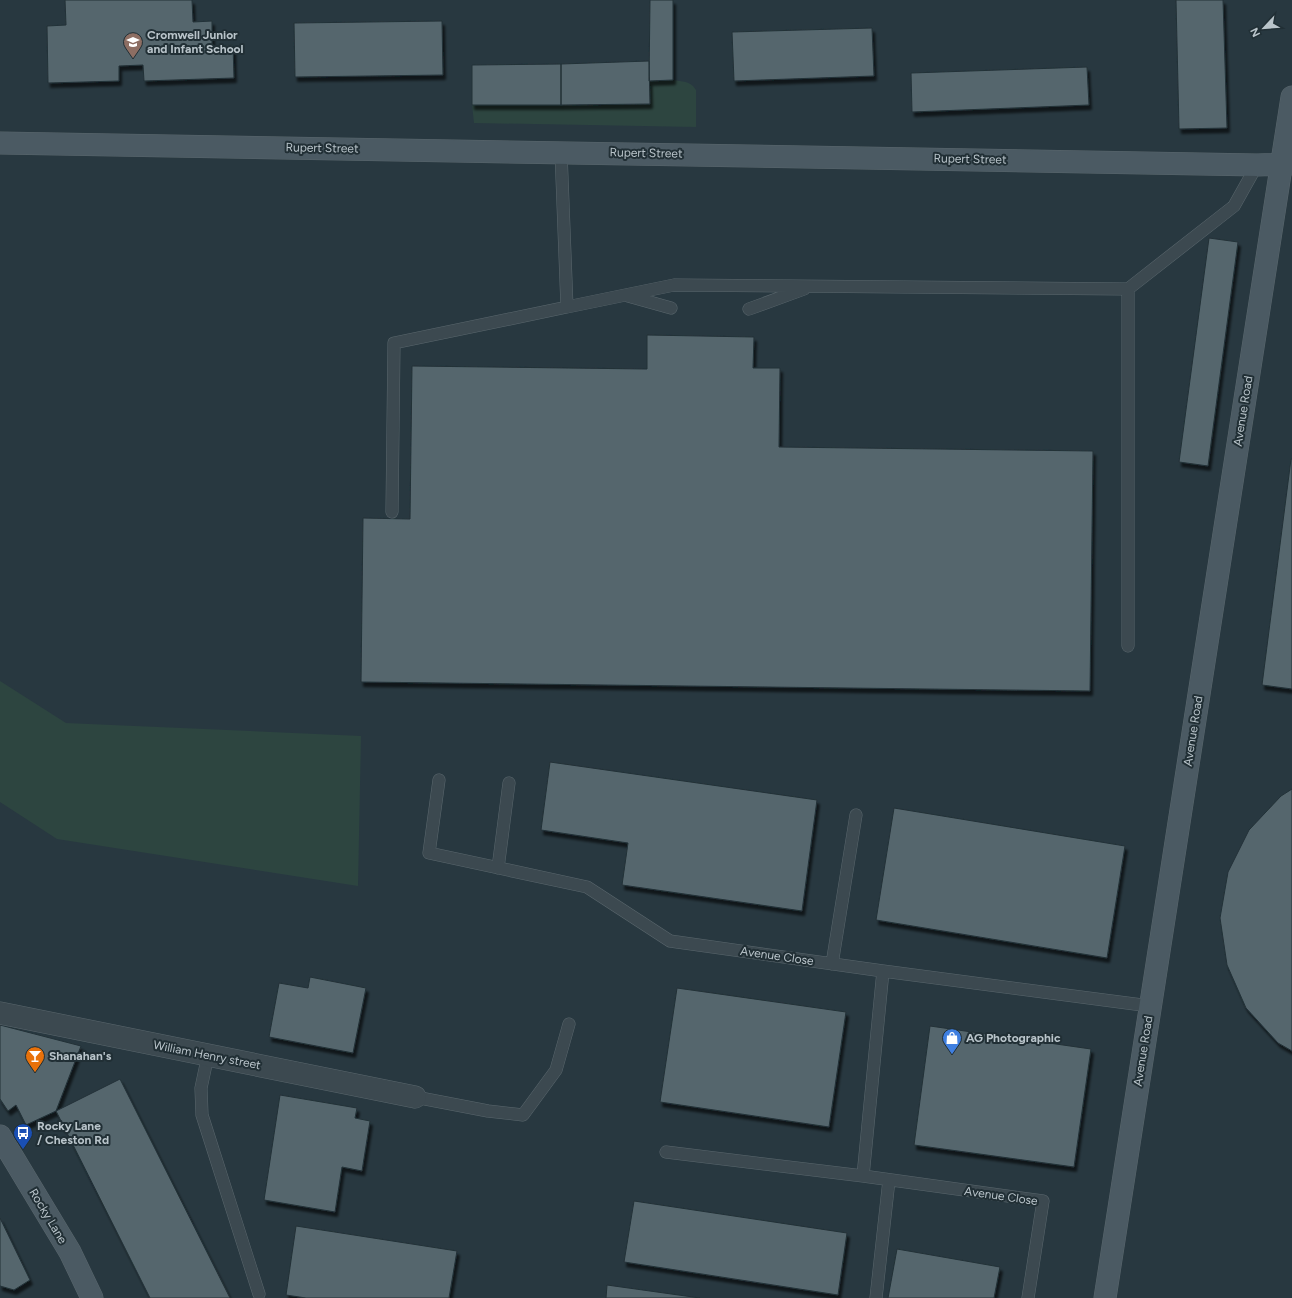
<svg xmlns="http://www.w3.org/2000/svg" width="1292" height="1298" viewBox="0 0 1292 1298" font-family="Figtree,sans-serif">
  <defs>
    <filter id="shadow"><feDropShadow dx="2.5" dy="4.5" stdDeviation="1" flood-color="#0009"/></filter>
  </defs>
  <rect width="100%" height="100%" fill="#283840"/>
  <path fill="#2d4540" d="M673,80c9,2 17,0 23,10v37l-222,-4 -2,-18 178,-1 -1,-23z
    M0,681l66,42 295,13 -3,150 -301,-47 -57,-37z"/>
  <path fill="#54666d" stroke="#233137" filter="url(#shadow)" d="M65,0h127l1,22 19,-1v25l21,-1 1,33 -90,3 -1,-16 -24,1v15l-71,2 -1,-57 19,-1z
    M650,0h23v80l-24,1z
    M1176,0h47l4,128 -48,1z
    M442,21l1,54 -148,2 -1,-54z
    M872,28l2,48 -140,5 -2,-49z
    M649,61l1,43 -89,1v-41z
    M561,64v41h-89v-40z
    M1087,67l2,38 -177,7 -1,-39z
    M1209,238l29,4 -30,224 -29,-4z
    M647,335l107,2 -1,31h27l-1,79 314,4 -3,240 -729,-9 2,-164 47,1 2,-153 235,3z
    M1291,459h1v230l-30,-4z
    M550,762l267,38 -15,111 -180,-26 6,-42 -87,-13z
    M1292,789v262l-14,-8 -32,-35 -19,-43 -7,-47 8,-46 21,-42 32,-34z
    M894,808l231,38 -18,112 -231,-38z
    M310,977l56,11 -13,65 -84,-16 10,-54 29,5z
    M677,988l169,24 -17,115 -169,-25z
    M0,1025l81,21 -25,65 -30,14 -10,-20 -8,6 -8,-12z
    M930,1026l161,23 -17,118 -160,-22z
    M120,1079l110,219h-80l-94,-187z
    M280,1095l77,13 -2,10 15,3 -8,50 -20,-4 -7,45 -71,-12z
    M634,1201l213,32 -9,62 -214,-33z
    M0,1218l30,62 -16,10 -14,-4z
    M296,1226l161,25 -8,47h-143l-20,-3z
    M897,1249l103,18 -6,31h-106z
    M607,1285l93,13h-94z"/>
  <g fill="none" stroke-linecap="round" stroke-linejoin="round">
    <g stroke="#5a676d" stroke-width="13">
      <path id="lane" d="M1128,289v357
        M628,296l43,12
        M567,307l107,-22 454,4 106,-83 23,-41
        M749,309l55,-20
        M392,512l2,-169 173,-36 -6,-155
        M439,780l-10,73 158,34 83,54 213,30 267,35
        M498,868l11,-85
        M832,964l24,-149
        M208,1055l-7,33 1,27 57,179
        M415,1097l73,14 35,4 33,-45 13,-46
        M666,1152l197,24 20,-205
        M863,1176l180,25 -15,97
        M876,1298l13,-118"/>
    </g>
    <g stroke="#5a676d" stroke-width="23">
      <path id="street" d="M0,1013l415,84"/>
    </g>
    <g stroke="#5a676d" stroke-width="23">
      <path id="secondary" d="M0,143l1257,22 35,-1
        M0,1136l70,116 22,46
        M1105,1298l187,-1201"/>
    </g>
    <use href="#lane" stroke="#3c4950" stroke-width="12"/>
    <use href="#street" stroke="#3c4950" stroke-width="22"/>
    <use href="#secondary" stroke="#4b5a63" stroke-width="22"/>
  </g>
  <defs>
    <g id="school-pin" transform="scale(1)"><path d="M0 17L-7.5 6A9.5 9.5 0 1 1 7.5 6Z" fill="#8d6e63" stroke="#212f35"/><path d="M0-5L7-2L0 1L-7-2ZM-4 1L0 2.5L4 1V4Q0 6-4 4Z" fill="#fff"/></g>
    <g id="shop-pin" transform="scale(1)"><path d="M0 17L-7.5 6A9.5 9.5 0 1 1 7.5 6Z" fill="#3f7fe0" stroke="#212f35"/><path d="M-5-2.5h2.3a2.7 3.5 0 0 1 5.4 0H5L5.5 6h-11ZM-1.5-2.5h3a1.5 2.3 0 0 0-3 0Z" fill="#fff"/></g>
    <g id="bar-pin" transform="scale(1)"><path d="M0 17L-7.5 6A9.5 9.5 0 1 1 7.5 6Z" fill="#e8710a" stroke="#212f35"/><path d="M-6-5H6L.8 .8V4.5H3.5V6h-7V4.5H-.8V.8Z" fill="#fff"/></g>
    <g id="bus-pin" transform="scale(1)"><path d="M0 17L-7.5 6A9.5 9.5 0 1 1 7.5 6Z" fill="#1a4fb4" stroke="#212f35"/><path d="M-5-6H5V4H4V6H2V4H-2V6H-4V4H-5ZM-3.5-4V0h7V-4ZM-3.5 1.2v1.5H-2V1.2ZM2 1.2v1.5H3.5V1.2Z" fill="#fff"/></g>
  </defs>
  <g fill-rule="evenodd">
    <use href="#school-pin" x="133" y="42"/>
    <use href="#shop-pin" x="952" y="1038"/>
    <use href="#bar-pin" x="35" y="1056"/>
    <use href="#bus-pin" x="23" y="1133"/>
  </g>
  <g text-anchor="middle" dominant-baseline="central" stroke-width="4" stroke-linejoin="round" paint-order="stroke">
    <g font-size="12" font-weight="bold" fill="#b9c4ca" stroke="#212f35" text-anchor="start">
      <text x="147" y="35">Cromwell Junior<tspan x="147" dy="14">and Infant School</tspan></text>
      <text x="966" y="1038">AG Photographic</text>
      <text x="49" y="1056">Shanahan's</text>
      <text x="37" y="1126">Rocky Lane<tspan x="37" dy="14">/ Cheston Rd</tspan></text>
    </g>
    <g font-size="12" fill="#b9c4ca" stroke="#212f35">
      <text transform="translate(322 148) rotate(1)">Rupert Street</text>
      <text transform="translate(646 153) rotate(1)">Rupert Street</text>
      <text transform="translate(970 159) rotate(1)">Rupert Street</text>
      <text transform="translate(1243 411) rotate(-81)">Avenue Road</text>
      <text transform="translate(1193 731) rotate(-81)">Avenue Road</text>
      <text transform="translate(777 956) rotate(8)">Avenue Close</text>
      <text transform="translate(1143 1051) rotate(-81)">Avenue Road</text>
      <text transform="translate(207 1055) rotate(11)">William Henry street</text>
      <text transform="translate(1001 1196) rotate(8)">Avenue Close</text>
      <text transform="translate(48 1216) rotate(59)">Rocky Lane</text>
    </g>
  </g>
  <g transform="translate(1264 28) rotate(244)" stroke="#212f35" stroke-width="3" paint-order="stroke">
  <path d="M0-3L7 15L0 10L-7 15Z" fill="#b9c4ca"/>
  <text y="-6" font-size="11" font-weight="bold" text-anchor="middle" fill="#b9c4ca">N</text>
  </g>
</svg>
